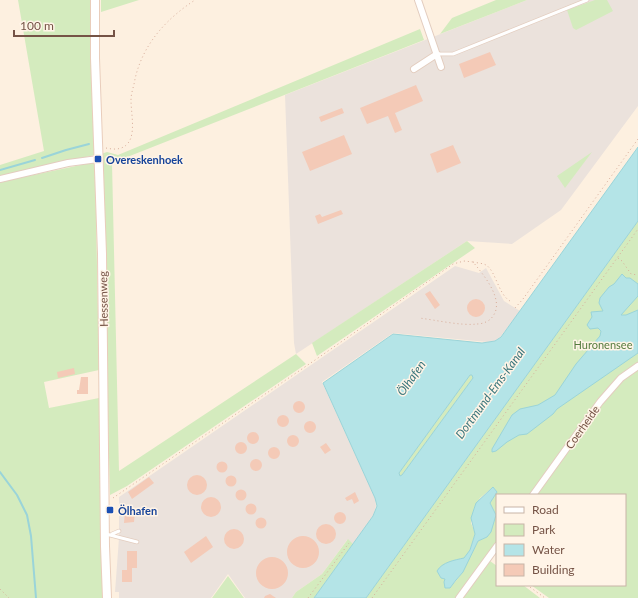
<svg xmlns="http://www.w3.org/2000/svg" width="638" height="598" viewBox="0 0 638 598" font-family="Lato,sans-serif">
  <rect width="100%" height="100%" fill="#fdf0e0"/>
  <path fill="#ebe2dc" d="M527,0h111v106l-77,104 -49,34 -45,-3 -171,113 -2,-11 -9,-248z
    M455,266l24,7 7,-5 18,33 16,10 -19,25 -6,5 -8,1 -94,-9 -71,49 53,116 1,8 -3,10 -20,28 -6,-4 -25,34 -26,18 -4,6h-47l-17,-24 -17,24h-92v-6h-4l4,-54v-41z"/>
  <path fill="#d4ebbe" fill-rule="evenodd" d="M18,0h72l5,155 -95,21v-11l44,-14z
    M101,0h38l-38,12z
    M496,0h31l-87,34 12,-16z
    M595,0h12l6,11 -37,19 -3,-2 -6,-18z
    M420,29l4,11 -312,123 7,308 177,-117 10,10 -179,122 -17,9 -9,-341 6,-2 11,3z
    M592,152l-27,36 -8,-12z
    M95,162l4,208 -55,12 5,26 50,-10 2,140 4,60h-105v-416z
    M638,221v141l-19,13 -21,25 -69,95h-32v46l-41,57h-90zM493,487l4,5 -7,11 6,12 -9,22 -9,4 -19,36 -9,11 -6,-6 1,-3 -4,-1 -2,-3 17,-15 8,-1 6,-9 5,-16 -1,-4 -3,-7 4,-17 5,-8z
    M467,241l8,7 -158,108 -5,-13z
    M638,369v229h-89l-18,-13h94v-90h-88l66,-92 20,-24z
    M470,375h2l1,3 -71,97 -2,1 -1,-3z
    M348,539l5,5 -39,54h-22l4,-6 26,-18z
    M490,561l7,5v19h26l17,13h-78z
    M228,576l16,22h-32z"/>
  <path fill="#b4e4e7" stroke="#9ad4d9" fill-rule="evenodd" d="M638,147v74l-272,377h-52l59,-82 4,-10 -2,-8 -52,-115 70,-49 89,9 13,-2 6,-4zM470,375h2l1,3 -71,97 -2,1 -1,-3z
    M622,274l4,4h4l8,6v12l-17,19h5l12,-5v43l-81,56 -4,5 -26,20 -8,1 -12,7 -11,9 -4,1v-3l20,-34 8,-6 18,-4 17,-10 21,-31 24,-28 1,-5 -3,-3 -8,1 -3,-4 5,-8 -1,-5 12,-1 -4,-8 1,-5 9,-11 5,-3z
    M493,487l4,5 -7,11 6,12 -5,17 -4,5 -9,4 -15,31 -7,8 -6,8h-5l-1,-6 1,-3 -4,-1 -4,-7c5,-9 18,-11 27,-13l6,-8 5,-16 -4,-16 5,-15z"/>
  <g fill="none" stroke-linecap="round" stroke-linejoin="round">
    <path stroke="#9ad4d9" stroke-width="2" d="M42,158l24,-8 23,-6
      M0,170l35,-10
      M0,472l17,23 10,20 4,21 5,62"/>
  </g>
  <path fill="#f4cab7" d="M490,52l6,13 -32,13 -5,-14z
    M416,85l7,16 -28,12 7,17 -7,3 -7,-17 -21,8 -7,-16z
    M342,108l2,5 -23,9 -2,-5z
    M344,135l8,19 -42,17 -8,-19z
    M453,145l8,18 -24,10 -7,-19z
    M341,210l2,4 -25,10 -3,-8 5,-2 2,3z
    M430,291l10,14 -5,4 -10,-15z
    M467 308a9 9 0 1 1 18 0a9 9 0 1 1-18 0Z
    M74,368l1,6 -17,4 -1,-6z
    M81,377h7v17h-11v-4h2z
    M293 407a6 6 0 1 1 12 0a6 6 0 1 1-12 0Z
    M277 421a6 6 0 1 1 12 0a6 6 0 1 1-12 0Z
    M304 427a6 6 0 1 1 12 0a6 6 0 1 1-12 0Z
    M247 438a6 6 0 1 1 12 0a6 6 0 1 1-12 0Z
    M287 441a6 6 0 1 1 12 0a6 6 0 1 1-12 0Z
    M235 448a6 6 0 1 1 12 0a6 6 0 1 1-12 0Z
    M326,443l5,7 -6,4 -5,-7z
    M268 453a6 6 0 1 1 12 0a6 6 0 1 1-12 0Z
    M250 465a6 6 0 1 1 12 0a6 6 0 1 1-12 0Z
    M216.5 467a5.5 5.5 0 1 1 11 0a5.5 5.5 0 1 1-11 0Z
    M187 485a10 10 0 1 1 20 0a10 10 0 1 1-20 0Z
    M225.5 481a5.5 5.5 0 1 1 11 0a5.5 5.5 0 1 1-11 0Z
    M149,477l5,6 -22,16 -4,-7z
    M235.5 495a5.5 5.5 0 1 1 11 0a5.5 5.5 0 1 1-11 0Z
    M355,492l4,9 -5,3 -2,-5 -5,2 -2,-3z
    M201 507a10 10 0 1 1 20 0a10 10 0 1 1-20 0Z
    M245.5 509a5.5 5.5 0 1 1 11 0a5.5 5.5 0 1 1-11 0Z
    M125,511h10l-1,11 -10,1z
    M334 518a6 6 0 1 1 12 0a6 6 0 1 1-12 0Z
    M255.5 523a5.5 5.5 0 1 1 11 0a5.5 5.5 0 1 1-11 0Z
    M316 534a10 10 0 1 1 20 0a10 10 0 1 1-20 0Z
    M224 539a10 10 0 1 1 20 0a10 10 0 1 1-20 0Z
    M287 552a16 16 0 1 1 32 0a16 16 0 1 1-32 0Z
    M206,536l7,11 -22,16 -7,-11z
    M127,551h10v17h-5v14h-10v-12h5z
    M256 573a16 16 0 1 1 32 0a16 16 0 1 1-32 0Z
    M270,594l6,4h-12l1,-2z"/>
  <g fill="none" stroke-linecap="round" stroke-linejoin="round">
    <g stroke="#e3cdbf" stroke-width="4.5">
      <path id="lane" d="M437,54h16l134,-54
        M106,534l31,8
        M112,534l7,-3"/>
    </g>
    <g stroke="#e3cdbf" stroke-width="8">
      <path id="street" d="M418,0l23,67
        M414,69l23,-15
        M0,179l68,-16 30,-4
        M533,495l67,-93 21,-24 17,-12
        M459,598l38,-52"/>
    </g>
    <g stroke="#e9cdbb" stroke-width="10">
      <path id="secondary" d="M95,0v58l7,196 3,292 2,52"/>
    </g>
    <path stroke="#d8ad9a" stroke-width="1" stroke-dasharray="1 3" stroke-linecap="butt" d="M106,148c9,2 19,2 24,-8 5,-11 1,-28 1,-40 0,-7 3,-14 4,-21 8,-35 31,-60 60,-79
      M618,258l4,3 9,13 7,1
      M473,262c4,1 9,1 13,3 10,6 12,29 24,36
      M515,308l8,-9 115,-160
      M113,498l205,-140 135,-94 11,-3 9,1c10,12 32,38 20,54 -3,5 -10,8 -16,8 -16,2 -41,-4 -58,-6
      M527,585l18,13
      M0,589l9,9
      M308,598l41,-55
      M372,598l266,-369"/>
    <use href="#lane" stroke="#fff" stroke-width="3"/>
    <use href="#street" stroke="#fff" stroke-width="6"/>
    <use href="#secondary" stroke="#fff" stroke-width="8"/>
  </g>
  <g fill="#1a4fb4" stroke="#fff4e7" stroke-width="1.5">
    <rect x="94" y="155" width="8" height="8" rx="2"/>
    <rect x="106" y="506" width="8" height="8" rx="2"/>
  </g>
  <g text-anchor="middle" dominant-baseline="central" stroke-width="3" stroke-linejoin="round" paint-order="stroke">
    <g font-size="11" font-weight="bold" fill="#164399" stroke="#fff4e7" text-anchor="start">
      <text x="106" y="159">Overeskenhoek</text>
      <text x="118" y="510">Ölhafen</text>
    </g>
    <g font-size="11" fill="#755346" stroke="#fff4e7">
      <text transform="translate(103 299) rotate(-91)">Hessenweg</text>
      <text transform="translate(582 427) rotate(-55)">Coerheide</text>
    </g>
    <g font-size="11" fill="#547b3e" stroke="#fff4e7">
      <text x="603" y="344">Huronensee</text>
    </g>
    <g font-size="12" font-style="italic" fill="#3a767c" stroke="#fff4e7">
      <text transform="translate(411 378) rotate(-55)">Ölhafen</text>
      <text transform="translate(490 393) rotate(-54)">Dortmund-Ems-Kanal</text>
    </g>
  </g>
  <rect x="496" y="494" width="130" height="92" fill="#fff4e7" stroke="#c8b4a7"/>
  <rect x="504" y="507" width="20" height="6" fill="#ffffff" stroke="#c8b4a7"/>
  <text x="532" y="514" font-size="12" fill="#755346">Road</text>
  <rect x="504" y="524" width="20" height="12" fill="#d4ebbe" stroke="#c8b4a7"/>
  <text x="532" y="534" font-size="12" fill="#755346">Park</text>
  <rect x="504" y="544" width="20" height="12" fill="#b4e4e7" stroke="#c8b4a7"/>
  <text x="532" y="554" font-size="12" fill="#755346">Water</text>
  <rect x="504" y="564" width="20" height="12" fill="#f4cab7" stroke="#c8b4a7"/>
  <text x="532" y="574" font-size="12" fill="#755346">Building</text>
  <path d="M14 30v6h100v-6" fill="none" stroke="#755346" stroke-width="2"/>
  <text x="20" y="30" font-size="12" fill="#755346" stroke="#fff4e7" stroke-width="3" paint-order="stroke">100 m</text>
</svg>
